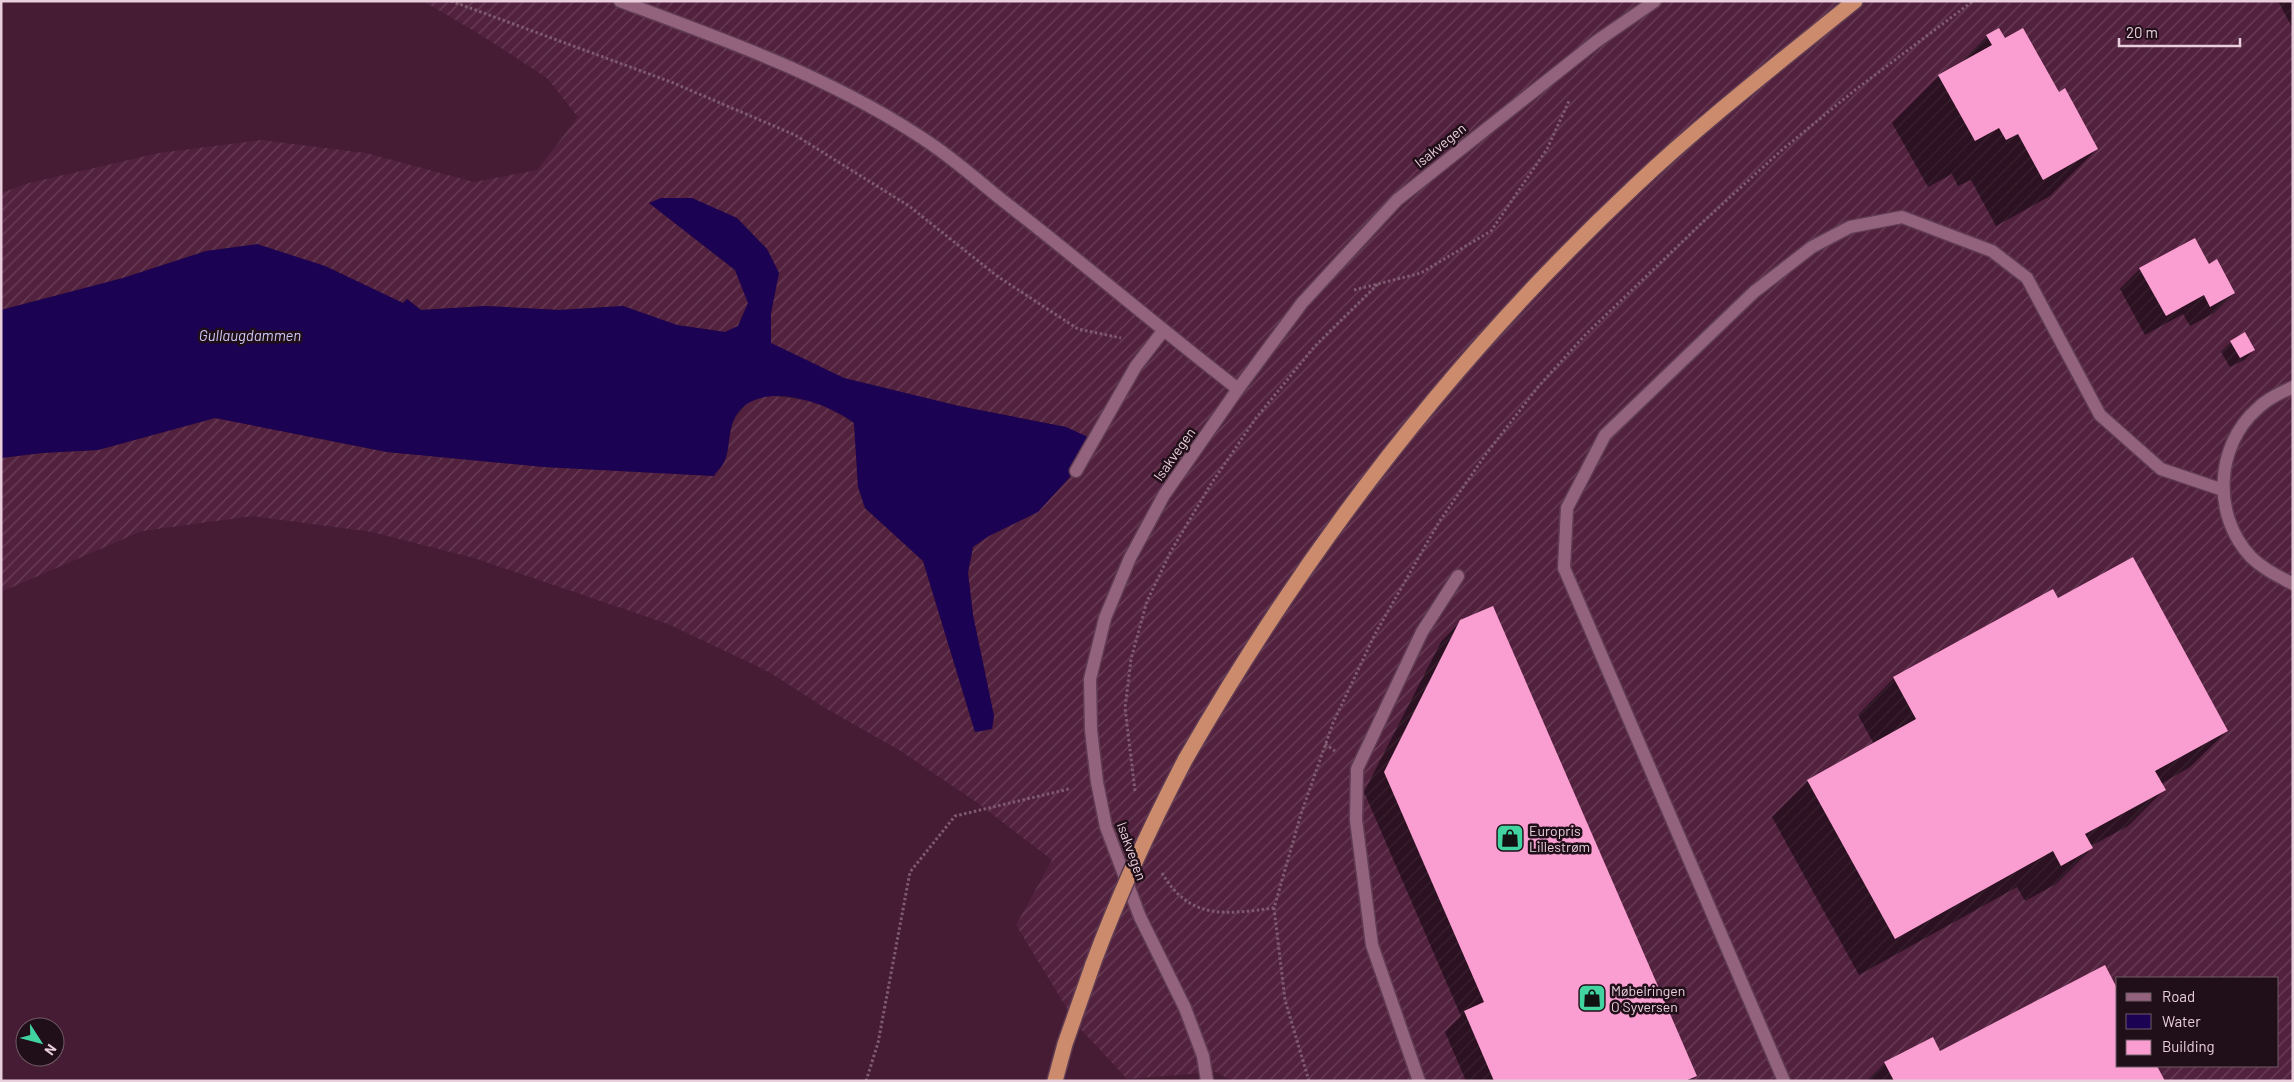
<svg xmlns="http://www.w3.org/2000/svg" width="2294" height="1082" viewBox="0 0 2294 1082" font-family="Barlow,sans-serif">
  <defs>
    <pattern id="industrial-furrows" width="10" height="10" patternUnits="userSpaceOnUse" patternTransform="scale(1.25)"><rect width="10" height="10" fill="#52213e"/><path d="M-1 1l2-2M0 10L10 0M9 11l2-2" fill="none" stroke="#6b4059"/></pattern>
  </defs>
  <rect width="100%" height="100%" fill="#451c34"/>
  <path fill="url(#industrial-furrows)" fill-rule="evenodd" d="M423,1h1870v1080h-1061l-16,-9 -89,7 -50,-54 -61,-100 36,-65 -77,-59 -76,-51 -74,-42 -56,-36 -101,-48 -194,-66 -102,-26 -119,-16 -111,15 -141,61v-134l41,-5 56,-3 117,-32 172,34 157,15 169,9 12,-15 8,-40 15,-19 20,-7 49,7 37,21 4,64 7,21 58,53 52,171 17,-3 2,-13 -21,-101 -5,-42 5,-26 16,-11 77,-109 -107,-21 -115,-28 -74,-35 1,-30 8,-40 -12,-24 -30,-31 -88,-15 86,67 13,33 -10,23 -12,6 -49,-7 -54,-19 -64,4 -74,-4 -64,4 -14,-11 -4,4 -78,-37 -119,-15 -83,27 -122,32v-117l28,-10 130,-30 102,-13 105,13 108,29 63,-12 41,-53 -31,-39 -66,-43zM2118,978h160v88h-160z"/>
  <path fill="#1c0252" d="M661,198h31l45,20 30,31 12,24 -8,40v30l73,35 115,28 107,21 22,10 3,17 -53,58 -49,24 -16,11 -5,26 5,42 21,101 -2,13 -17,3 -52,-171 -58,-53 -7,-21 -4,-64c-29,-22 -103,-47 -121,-1 -5,12 -3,26 -8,38 -2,6 -8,11 -11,16l-170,-9 -157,-15 -172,-34 -117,32 -56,3 -41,5v-148l122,-32 83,-27 51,-7 68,22 78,37 4,-4 14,11 64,-4 74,4 64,-4 54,19 48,7 13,-6 10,-23 -13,-33 -86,-67z"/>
  <path fill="#0007" d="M2278,1h15v28z
    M1987,36l17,4 54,53 39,56 -47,47 -54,30 -25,-46 -13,6 -6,-12 -24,13 -36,-64 47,-47 19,-10z
    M2208,266l26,27 -20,20 -24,13 -7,-12 -38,21 -25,-46 20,-20z
    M2231,342l23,8 -10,10 -14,7 -9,-15z
    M2057,600l170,131 -37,36 -29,17 3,6 -36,36 -37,20 1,2 -36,36 -31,17 -8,-14 -158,88 -87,-158 36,-36 66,-37 -16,-29 36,-37z
    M1461,621l235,454 -6,6h-224l-21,-49 16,-16 -97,-224 77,-150z
    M1940,1053l178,13h37l8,15h-296l18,-18z"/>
  <path fill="#fa9ed2" d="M1999,28l6,10 18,-10 36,64 6,-4 33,61 -55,31 -25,-46 -12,6 -7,-12 -24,13 -37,-66 54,-30 -6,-10z
    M2195,238l14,26 8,-5 18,34 -25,14 -6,-12 -38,21 -27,-48z
    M2245,332l10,18 -15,8 -10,-17z
    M2133,557l95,174 -73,40 11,19 -81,44 8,14 -32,18 -8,-15 -158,88 -88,-159 109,-61 -23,-42 160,-88 5,9z
    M1493,606l204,470 -12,5h-191l-30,-70 20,-9 -100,-230 76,-152z
    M2105,965l13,25v76h39l8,15h-271l-10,-19 49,-25 7,14z"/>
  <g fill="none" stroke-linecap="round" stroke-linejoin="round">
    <g stroke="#5f3c52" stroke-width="15">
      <path id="minor" d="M620,1c108,40 219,79 314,145 24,17 46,36 68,54 80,62 156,127 236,189
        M2293,387c-13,6 -26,12 -36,22 -42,37 -45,107 -6,148 12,12 27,19 42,27
        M1076,471l60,-105 27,-35
        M1207,1081l-4,-25 -18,-48 -45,-91 -34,-90 -9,-45 -6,-52 -1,-51 15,-61 25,-60 34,-63 74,-106 64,-86 95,-103 200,-159 58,-40
        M1419,1081l-47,-136 -16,-125 1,-51 65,-137 36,-56
        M1784,1081l-220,-513 3,-60 38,-73 149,-143 58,-45 38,-20 52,-10 90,34 35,27 73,137 61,54 62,21"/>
    </g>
    <g stroke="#5f3c52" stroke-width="18">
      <path id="highway" d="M1185,760c121,-212 272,-407 450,-574 70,-66 146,-125 220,-185
        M1055,1081l10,-37 28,-80"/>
    </g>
    <path stroke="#7f5b70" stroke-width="3" stroke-dasharray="2.5 2.5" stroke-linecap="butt" d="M451,1l220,81 124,53 114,71 88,70 81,53 43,9
      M1354,290l67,-17 70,-42 56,-82 22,-48
      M1325,744l10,7
      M1135,791l-10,-83 6,-49 16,-58 24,-50 40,-67 45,-66 59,-72 64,-63
      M1162,873c28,48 64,41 112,35
      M866,1081l12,-38 32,-171 45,-56 114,-27
      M1309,1081l-24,-81 -11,-92 27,-94 32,-91 42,-89 64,-112 47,-68 52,-67 48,-53 119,-114 78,-71 72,-59 118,-89"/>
    <use href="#minor" stroke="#93637e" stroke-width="12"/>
    <use href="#highway" stroke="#cc8b6d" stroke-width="15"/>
    <g stroke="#5f3c52" stroke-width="18" stroke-linecap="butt">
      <path id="highway-bridge" d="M1093,964c26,-70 57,-137 92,-204"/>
    </g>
    <use href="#highway-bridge" stroke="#cc8b6d" stroke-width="15"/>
  </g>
  <defs>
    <g id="shop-square" transform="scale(1.4375)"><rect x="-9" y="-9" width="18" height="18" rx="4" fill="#41d4a1" stroke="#200e18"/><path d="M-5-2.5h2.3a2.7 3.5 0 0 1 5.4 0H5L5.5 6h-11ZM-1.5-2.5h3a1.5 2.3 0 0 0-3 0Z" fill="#111"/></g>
  </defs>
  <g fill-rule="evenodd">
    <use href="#shop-square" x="1510" y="838"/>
    <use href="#shop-square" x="1592" y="998"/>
  </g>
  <g text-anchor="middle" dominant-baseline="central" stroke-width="5" stroke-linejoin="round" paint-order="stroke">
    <g font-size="14" fill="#e9cedc" stroke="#200e18">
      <text transform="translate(1440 145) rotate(-39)">Isakvegen</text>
      <text transform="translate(1174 454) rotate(-55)">Isakvegen</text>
      <text transform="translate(1132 851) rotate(70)">Isakvegen</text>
    </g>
    <g font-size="14" fill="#e9cedc" stroke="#200e18" text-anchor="start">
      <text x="1529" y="830">Europris<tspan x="1529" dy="16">Lillestrøm</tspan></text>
      <text x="1611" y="990">Møbelringen<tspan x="1611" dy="16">O Syversen</tspan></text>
    </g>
    <g font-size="15" font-style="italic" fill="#cccbf9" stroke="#200e18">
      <text x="250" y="335">Gullaugdammen</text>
    </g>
  </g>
  <rect width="2294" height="1082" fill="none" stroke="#e9cedc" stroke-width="5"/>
  <rect x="2116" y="977" width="162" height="90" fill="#200e18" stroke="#705b66"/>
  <rect x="2126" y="993" width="25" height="8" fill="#93637e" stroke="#705b66"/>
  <text x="2162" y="1002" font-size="15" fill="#e9cedc">Road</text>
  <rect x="2126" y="1014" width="25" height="15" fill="#1c0252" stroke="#705b66"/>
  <text x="2162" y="1027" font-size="15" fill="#e9cedc">Water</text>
  <rect x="2126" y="1040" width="25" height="15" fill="#fa9ed2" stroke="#705b66"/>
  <text x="2162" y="1052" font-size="15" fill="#e9cedc">Building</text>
  <g transform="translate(40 1042) rotate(126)"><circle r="24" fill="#200e18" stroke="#705b66"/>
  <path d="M0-4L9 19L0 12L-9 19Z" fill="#41d4a1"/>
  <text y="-8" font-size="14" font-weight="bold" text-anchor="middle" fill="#e9cedc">N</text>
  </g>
  <path d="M2119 38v8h121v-8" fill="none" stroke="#e9cedc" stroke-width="2.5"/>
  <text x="2126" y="38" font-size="15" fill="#e9cedc" stroke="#200e18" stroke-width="4" paint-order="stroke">20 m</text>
</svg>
